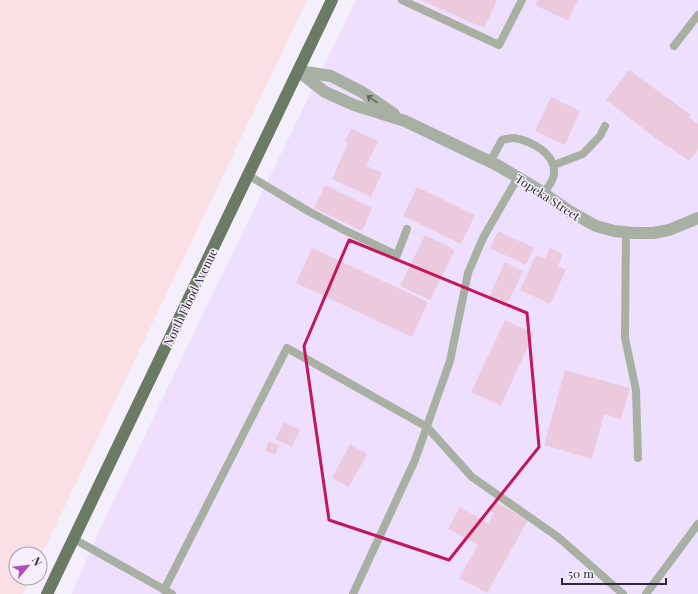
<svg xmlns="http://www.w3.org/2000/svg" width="698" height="594" viewBox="0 0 698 594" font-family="'Playfair Display',serif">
  <rect width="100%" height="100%" fill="#f5eefb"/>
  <path fill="#efdffe" d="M356,0h342v594h-626l21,-50 110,-230z"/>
  <path fill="#fadfe5" d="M0,0h307l-267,558v-4h-24v24h14l-7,16h-23z"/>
  <path fill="#eccadd" d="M421,0h76l-13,28z
    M538,0h40l-10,21 -33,-16z
    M629,70l62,45 -2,2 9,7v25l-9,12 -22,-16 -1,1 -60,-46z
    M551,97l29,14 -15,34 -30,-14z
    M351,129l27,12 -12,25 16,7 -11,24 -39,-18 16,-36 -3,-1z
    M325,185l47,23 -10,23 -48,-23z
    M417,187l58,28 -14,29 -58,-28z
    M498,231l36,17 -8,17 -36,-17z
    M425,235l30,15 -25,50 -30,-14z
    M312,248l116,54 -16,35 -116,-54z
    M550,248l13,6 -5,12 8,4 -16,34 -30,-14 16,-35 9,4z
    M505,262l18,9 -16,34 -18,-8z
    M505,320l29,13 -33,73 -30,-14z
    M565,370l65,18 -9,31 -17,-5 -12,45 -48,-14z
    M284,422l16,8 -8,17 -17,-8z
    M269,441l10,5 -4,9 -10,-5z
    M350,444l17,10 -18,33 -17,-9z
    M494,501l34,19 -41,73 -28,-15 19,-33 -30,-16 12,-22 28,16 6,-10 -5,-3z"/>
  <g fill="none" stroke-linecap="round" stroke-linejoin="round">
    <path stroke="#a8b0a4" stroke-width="8" d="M402,0l97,45 23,-45
      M674,46l24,-31
      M490,162l12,-22c4,-1 8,-2 12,-2 18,3 42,16 40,36 0,6 -7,14 -10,19
      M554,165l29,-11 17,-18 5,-10
      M248,175l60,36 36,19 53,25 10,-26
      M626,232l-1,106 11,52 2,68
      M74,539l98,55
      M164,590l123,-242 140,79 45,50 86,60 65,57
      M353,594l62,-134 35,-99 18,-88 15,-35 35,-61
      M646,594l52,-70"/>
    <path stroke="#a8b0a4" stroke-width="12" d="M298,71l27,21 29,13 51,16 92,44 42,25 30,21 27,15 18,5 20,2h19l16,-3 29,-12
      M299,71l32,5 31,16 32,22"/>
    <path stroke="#6b7a64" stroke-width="12" d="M47,594l285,-594"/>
  </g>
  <defs><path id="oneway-shaft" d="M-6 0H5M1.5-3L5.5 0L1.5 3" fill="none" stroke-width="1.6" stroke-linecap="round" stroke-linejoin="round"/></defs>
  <use stroke="#5f5f61" href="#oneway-shaft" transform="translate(372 99) rotate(-146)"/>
  <path fill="none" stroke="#c2185b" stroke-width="3" stroke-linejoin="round" d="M349,240l178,73 12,134 -90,113 -120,-40 -25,-174z"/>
  <g text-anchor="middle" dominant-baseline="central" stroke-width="3" stroke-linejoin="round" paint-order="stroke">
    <g font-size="12" fill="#2f2934" stroke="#f5eefb">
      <text transform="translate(548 197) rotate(33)">Topeka Street</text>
      <text transform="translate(190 297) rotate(-64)">North Flood Avenue</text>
    </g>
  </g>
  <g transform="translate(28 566) rotate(62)"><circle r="19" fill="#f5eefb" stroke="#a69fab"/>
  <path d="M0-3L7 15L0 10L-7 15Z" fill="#ad50ba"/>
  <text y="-6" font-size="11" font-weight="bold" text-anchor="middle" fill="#2f2934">N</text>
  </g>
  <path d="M562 578v6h104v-6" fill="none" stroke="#2f2934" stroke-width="2"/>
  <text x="568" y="578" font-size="12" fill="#2f2934" stroke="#f5eefb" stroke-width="3" paint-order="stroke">50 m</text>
</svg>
